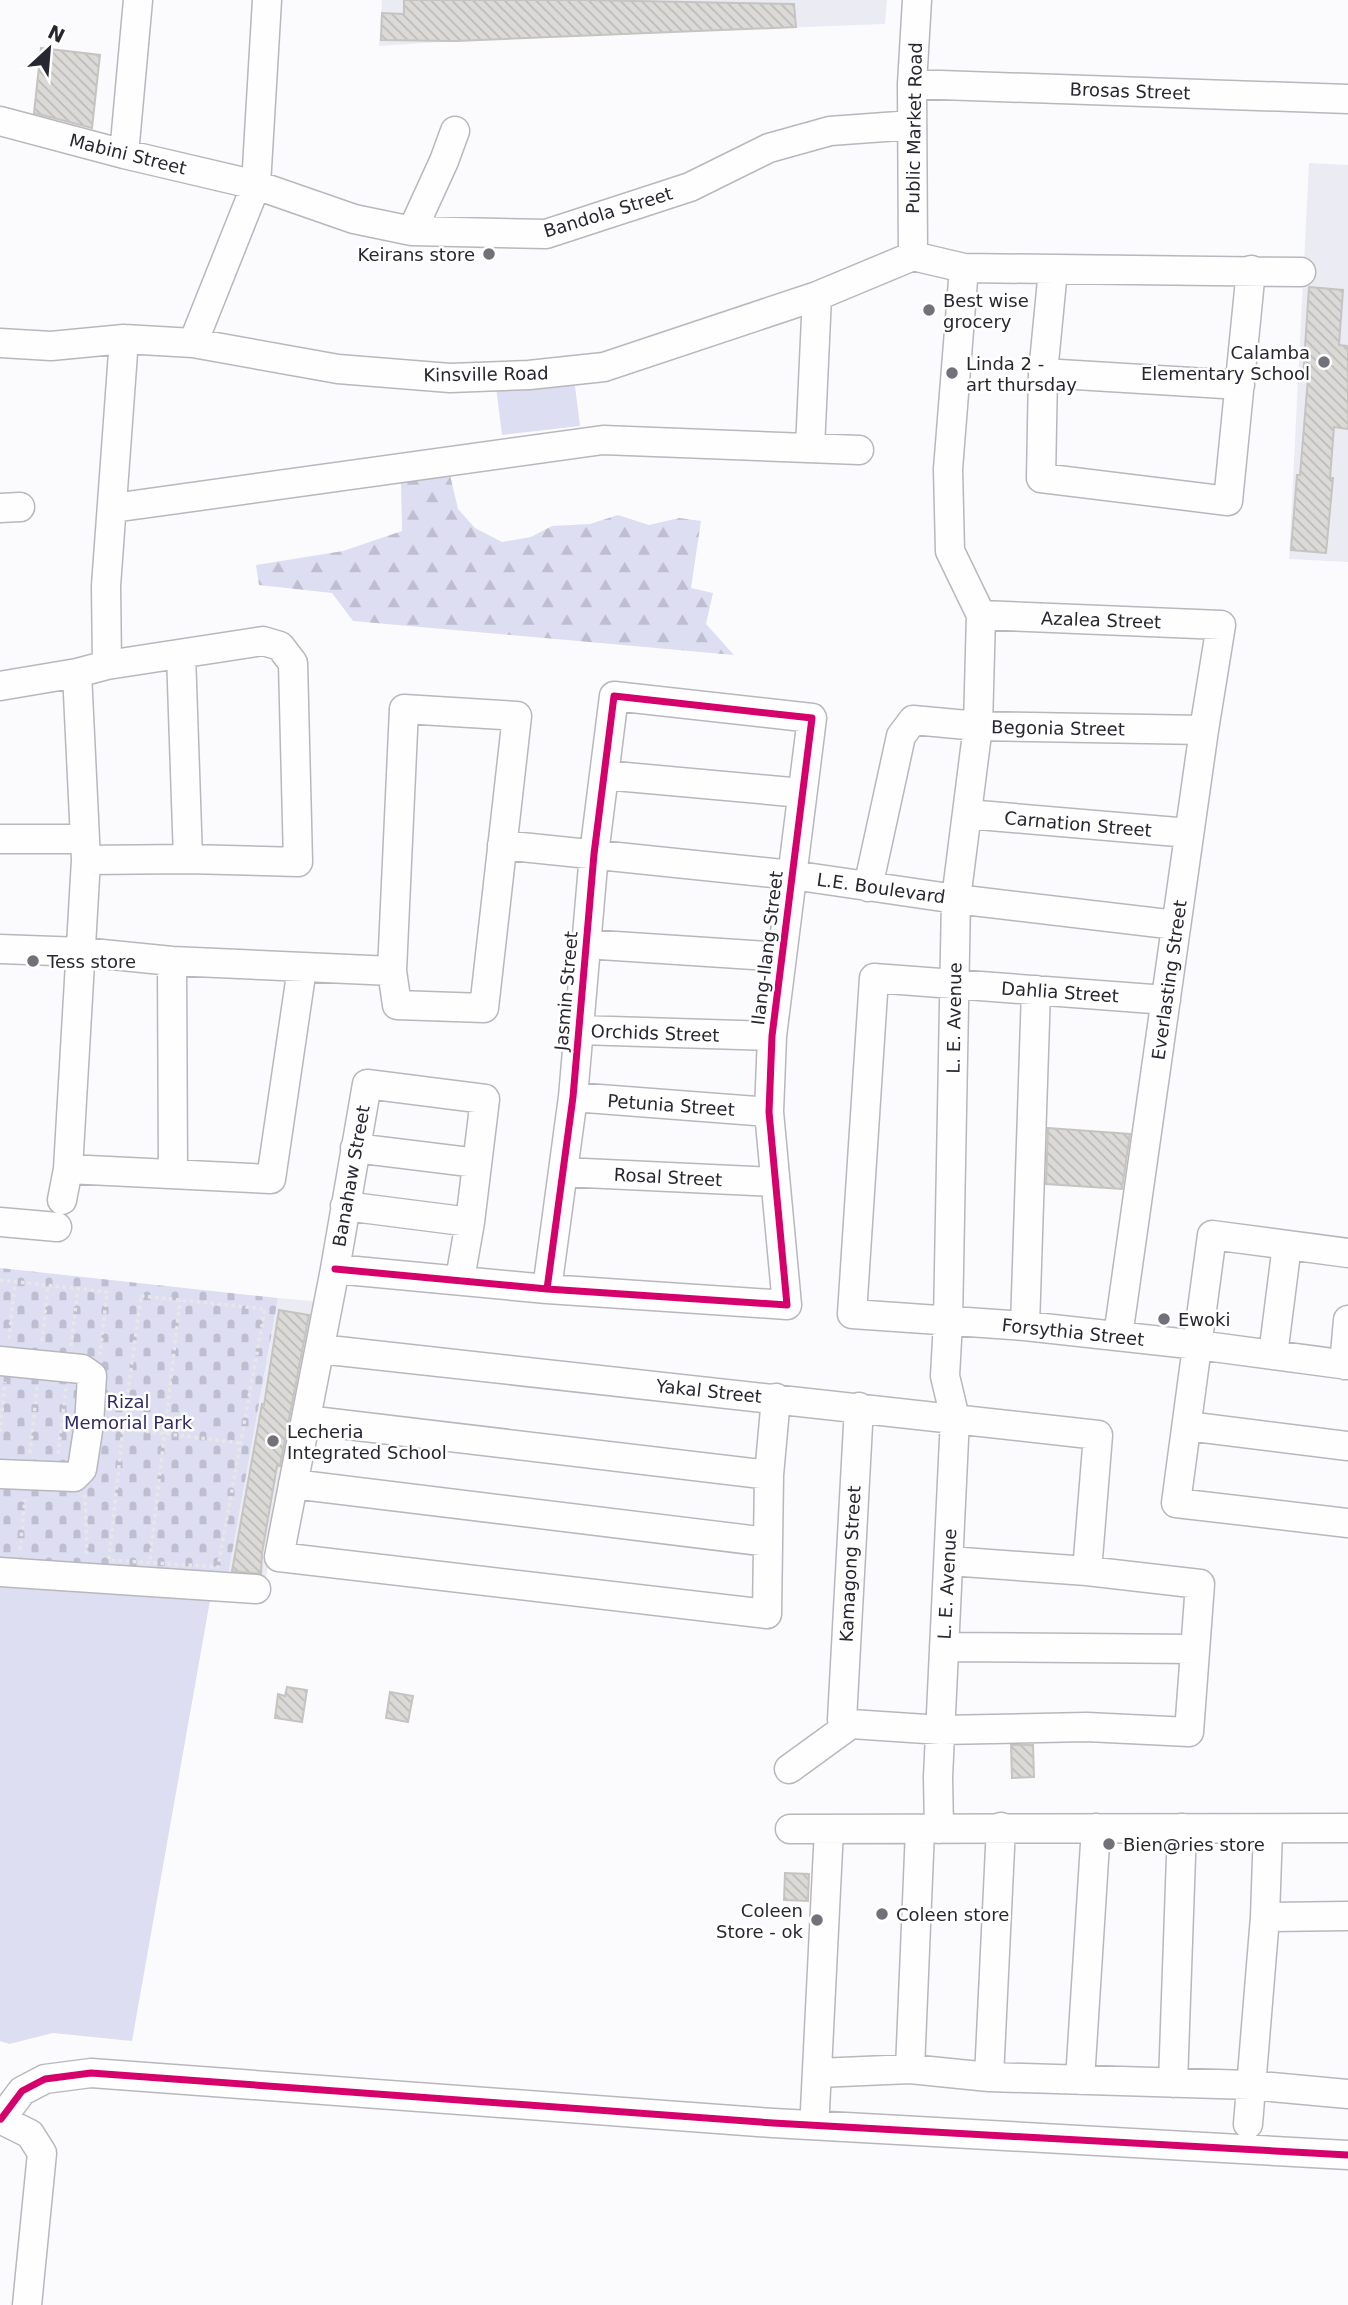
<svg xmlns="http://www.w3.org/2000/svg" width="1348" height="2305" viewBox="0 0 1348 2305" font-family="'DejaVu Sans',sans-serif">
  <defs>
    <pattern id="forest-firs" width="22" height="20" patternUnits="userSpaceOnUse" patternTransform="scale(1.75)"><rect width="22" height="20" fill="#dddef2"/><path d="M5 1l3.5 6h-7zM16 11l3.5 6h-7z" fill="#bebed0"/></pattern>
    <pattern id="cemetery-stones" width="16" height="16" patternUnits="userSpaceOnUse" patternTransform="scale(1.75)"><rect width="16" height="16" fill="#dddef2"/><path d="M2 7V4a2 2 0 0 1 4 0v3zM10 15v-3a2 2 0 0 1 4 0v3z" fill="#bebed0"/></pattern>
    <pattern id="building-back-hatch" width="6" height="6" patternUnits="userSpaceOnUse" patternTransform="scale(1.75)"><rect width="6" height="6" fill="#dcdad7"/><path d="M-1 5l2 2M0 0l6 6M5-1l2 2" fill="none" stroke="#bdbbb9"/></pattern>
  </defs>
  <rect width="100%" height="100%" fill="#fbfbfe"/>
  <path fill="#ebebf3" d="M382,0h505l-2,24 -429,17 -77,5z
    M1309,163l39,2v397l-59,-3z
    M278,1298l46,4 -60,284 -37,-5z"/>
  <path fill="#dddef2" d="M574,378l6,48 -78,9 -6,-48z
    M0,1582l211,13 -79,446 -79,-8 -44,11 -9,-3z"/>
  <path fill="url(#forest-firs)" d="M450,475l8,34 17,19 27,14 29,-5 21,-11 38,-2 28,-9 31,10 30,-7 22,3 -10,67 22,5 -7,31 28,31 -381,-34 -21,-28 -73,-8 -3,-20 87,-14 59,-20 -1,-49z"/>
  <path fill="url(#cemetery-stones)" d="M0,1268l278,30 -51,283 -227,-15z"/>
  <path fill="url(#building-back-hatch)" stroke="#c6c4c1" stroke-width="2" d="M404,0h180l210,4 2,23 -340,14 -75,-1 1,-27 22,1z
    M41,48l59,7 -8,73 -58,-15z
    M1309,287l34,3 -4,55 9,1v83l-14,-2 -4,51h3l-7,75 -35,-3 6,-75h3l8,-97h-5z
    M1048,1128l82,6 -8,55 -76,-5z
    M279,1310l30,5 -29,151h-3l-15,87 -1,21 -29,-3 30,-167 2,1z
    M287,1687l20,3 -5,32 -27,-4 3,-24 7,2z
    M390,1692l23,4 -5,26 -22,-4z
    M1011,1745h22l1,32 -22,1z
    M785,1873l24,1 -1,27 -24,-1z"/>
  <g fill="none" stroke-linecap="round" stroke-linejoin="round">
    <g stroke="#b7b7bd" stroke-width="31">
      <path id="minor" d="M912,84l436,15
        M0,121l124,33 132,31 98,34 58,12 134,3 144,-47 79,-39 61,-17 82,-6
        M124,154l14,-154
        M412,231l32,-70 11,-30
        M913,256l51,12 337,4
        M913,256l-1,-172 5,-84
        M1053,270l-10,103 -2,105 187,23 23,-231
        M0,343l51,3 73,-7 69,4 145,26 112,9 79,-3 75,-8 213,-71 96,-40
        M193,343l63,-158 11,-185
        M1043,373l197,12
        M810,448l7,-152
        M0,508l20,-1
        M113,508l490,-68 256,10
        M981,615l240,10 -17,105 -86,606
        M181,654l7,205
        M107,665l-1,-79 18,-247
        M0,686l77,-13 30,-8 156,-24 17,5 13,17 5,199 -110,-3 -102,1
        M404,709l113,7 -33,292 -87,-3 -5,-34z
        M604,775l198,18
        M967,814l222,19
        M0,839h84
        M502,845l290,30 164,24 220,26
        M868,887l33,-151 12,-16 65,6 226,4
        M585,944l197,13
        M0,949l82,3 90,9 220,10
        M172,961l1,213
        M1166,1000l-292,-22 -22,336 173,12 173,19 150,20
        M579,1030l193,6
        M573,1097l196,15
        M355,1148l122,15
        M68,1169l203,10 31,-211
        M563,1172l211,10
        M62,1200l6,-31 18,-309 -9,-187
        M345,1206l125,16
        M0,1222l57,5
        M1348,1253l-136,-18 -36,268 172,20
        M335,1269l212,20 240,16 -18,-193 3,-76 40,-318 -198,-22 -20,158 -21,243 -26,192
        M460,1279l10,-57 15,-123 -118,-15 -32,185 -56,288 488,57 2,-139 7,-77
        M1025,1326l11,-336
        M320,1349l778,86 -11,136
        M1273,1355l14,-110
        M0,1361l82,8 10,7 -3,48 -7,45 -8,8 -74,-3
        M1344,1365l4,-45
        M859,1407l-17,313 9,4 90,6 146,-3 102,5 11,-148 -113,-13 -138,-10
        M306,1420l463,55
        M1187,1426l161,20
        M293,1484l475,58
        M0,1572l256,17
        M944,1647l251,2
        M789,1769l62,-45
        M790,1829l558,-1
        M939,1829l-1,-52 17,-359 -10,-42 3,-54 8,-423 22,-173 3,-111 -31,-64 -2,-82 16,-201
        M1265,1917l83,-1
        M910,2069l10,-239
        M818,2073l92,-4 79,8 261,8 98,9
        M989,2077l12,-250
        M1080,2080l16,-252
        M1173,2083l9,-255
        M815,2110l14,-281
        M0,2119l30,15 12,19 -15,152
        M1,2119l21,-28 23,-12 46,-6 682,50 575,32
        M1248,2124l17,-207 3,-88"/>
    </g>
    <path stroke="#e7e7e8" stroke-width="3.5" stroke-dasharray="3.5 3.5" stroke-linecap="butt" d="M0,1280l107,12 -7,63
      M141,1296l124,13 -47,258 -109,-7 14,-132z
      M9,1339l6,-57
      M42,1341l6,-55
      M71,1346l7,-58
      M111,1427l130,16
      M0,1432l5,-50
      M30,1453l7,-66
      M58,1454l8,-66
      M85,1495l2,59
      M20,1550l5,-51
      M150,1559l30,-259"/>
    <use href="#minor" stroke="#fefeff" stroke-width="28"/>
    <g stroke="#fff" stroke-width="11">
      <path id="cycleway" d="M335,1269l212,20 240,16 -18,-193 3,-76 40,-318 -198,-22 -20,158 -21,243 -26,192
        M1,2119l21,-28 23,-12 46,-6 682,50 575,32"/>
    </g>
    <use href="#cycleway" stroke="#d6006c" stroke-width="7"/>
  </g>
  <g fill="#717179" stroke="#fff" stroke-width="2.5">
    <circle cx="489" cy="254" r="7"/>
    <circle cx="929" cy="310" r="7"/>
    <circle cx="1324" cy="362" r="7"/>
    <circle cx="952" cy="373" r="7"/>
    <circle cx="33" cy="961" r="7"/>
    <circle cx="1164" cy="1319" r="7"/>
    <circle cx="273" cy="1441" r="7"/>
    <circle cx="1109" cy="1844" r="7"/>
    <circle cx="882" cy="1914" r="7"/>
    <circle cx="817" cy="1920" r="7"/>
  </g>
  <g text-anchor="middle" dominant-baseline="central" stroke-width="5" stroke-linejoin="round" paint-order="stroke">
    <g font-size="18" fill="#272731" stroke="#fff">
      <text transform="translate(1130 91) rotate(2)">Brosas Street</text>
      <text transform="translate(914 128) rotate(-89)">Public Market Road</text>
      <text transform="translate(128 154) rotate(14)">Mabini Street</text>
      <text transform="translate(608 212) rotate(-17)">Bandola Street</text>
      <text transform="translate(486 374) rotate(-1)">Kinsville Road</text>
      <text transform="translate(1101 620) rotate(2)">Azalea Street</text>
      <text transform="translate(1058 728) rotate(1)">Begonia Street</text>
      <text transform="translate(1078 824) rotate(5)">Carnation Street</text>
      <text transform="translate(881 888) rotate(8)">L.E. Boulevard</text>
      <text transform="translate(767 948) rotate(-83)">Ilang-Ilang Street</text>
      <text transform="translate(1169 980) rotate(-82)">Everlasting Street</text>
      <text transform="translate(566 991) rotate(-85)">Jasmin Street</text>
      <text transform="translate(1060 992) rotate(4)">Dahlia Street</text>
      <text transform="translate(954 1018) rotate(-89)">L. E. Avenue</text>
      <text transform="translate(655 1033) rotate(2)">Orchids Street</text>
      <text transform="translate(671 1105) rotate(4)">Petunia Street</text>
      <text transform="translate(351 1176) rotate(-80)">Banahaw Street</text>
      <text transform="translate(668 1177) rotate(3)">Rosal Street</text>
      <text transform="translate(1073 1332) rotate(6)">Forsythia Street</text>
      <text transform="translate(709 1391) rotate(6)">Yakal Street</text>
      <text transform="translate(850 1564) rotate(-87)">Kamagong Street</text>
      <text transform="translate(947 1584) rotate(-87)">L. E. Avenue</text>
    </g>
    <g font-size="18" fill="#272731" stroke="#fff" text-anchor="start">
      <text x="475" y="254" text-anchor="end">Keirans store</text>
      <text x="943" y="300">Best wise<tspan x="943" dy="21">grocery</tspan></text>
      <text x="1310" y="352" text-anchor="end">Calamba<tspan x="1310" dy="21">Elementary School</tspan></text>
      <text x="966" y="363">Linda 2 -<tspan x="966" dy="21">art thursday</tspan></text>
      <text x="47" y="961">Tess store</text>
      <text x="1178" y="1319">Ewoki</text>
      <text x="287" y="1431">Lecheria<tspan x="287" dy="21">Integrated School</tspan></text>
      <text x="1123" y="1844">Bien@ries store</text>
      <text x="803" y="1910" text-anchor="end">Coleen<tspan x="803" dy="21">Store - ok</tspan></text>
      <text x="896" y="1914">Coleen store</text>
    </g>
    <g font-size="18" fill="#302a67" stroke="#fff">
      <text x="128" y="1401">Rizal<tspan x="128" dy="21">Memorial Park</tspan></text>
    </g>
  </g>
  <g transform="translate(49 49) rotate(26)" stroke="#ffffff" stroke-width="5" paint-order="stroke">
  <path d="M0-5L12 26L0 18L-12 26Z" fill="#272731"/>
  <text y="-10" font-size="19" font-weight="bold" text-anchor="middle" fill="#272731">N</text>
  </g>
</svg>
